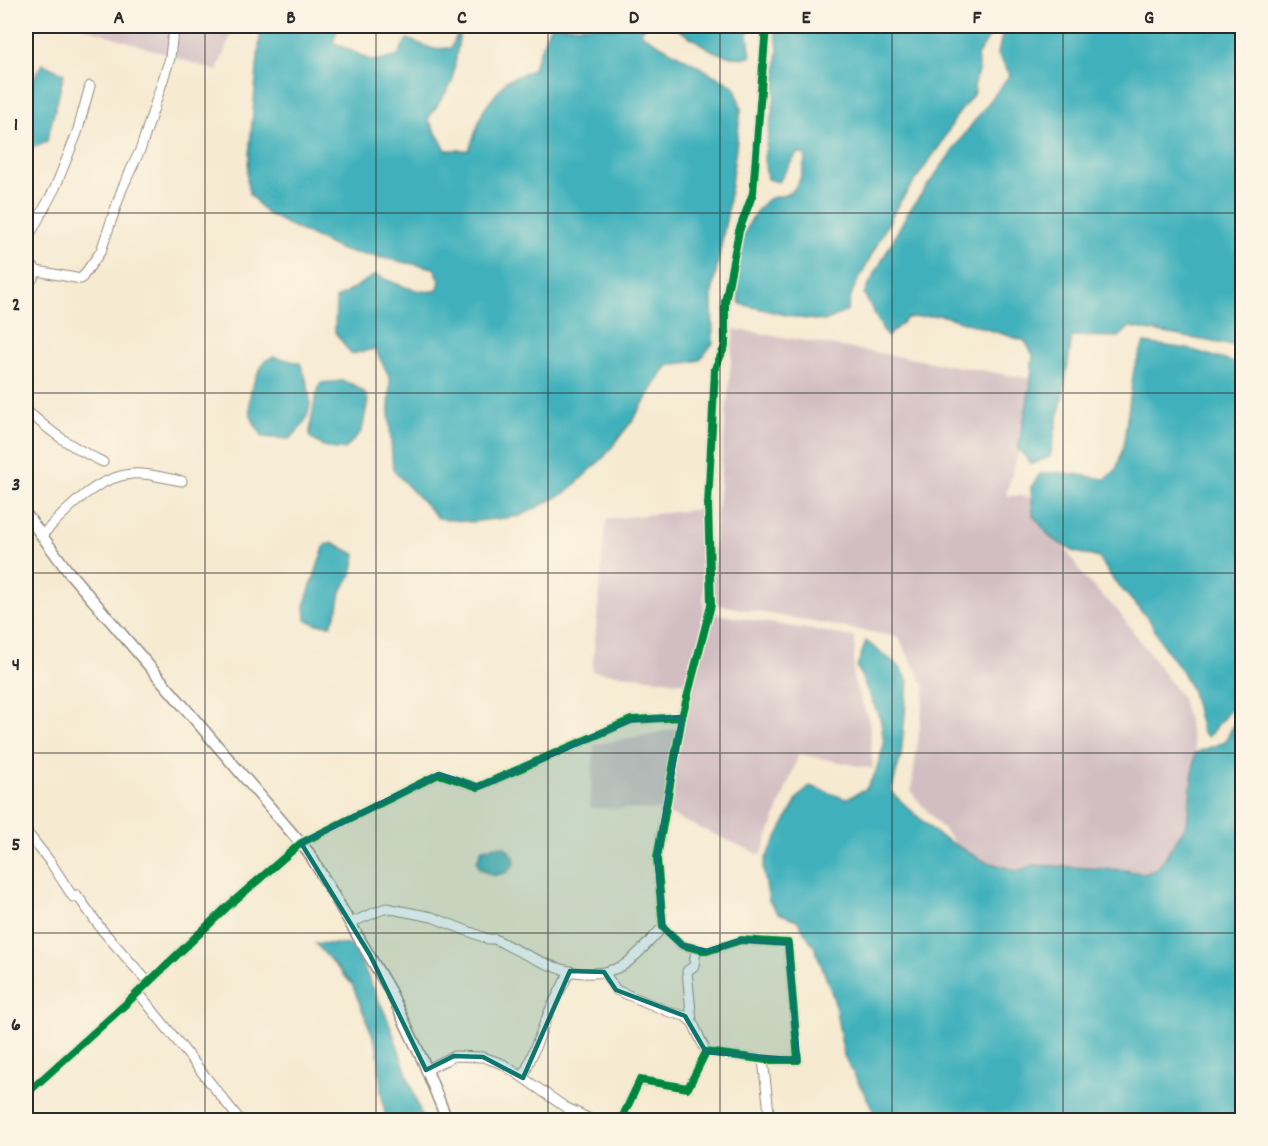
<svg xmlns="http://www.w3.org/2000/svg" width="1268" height="1146" viewBox="0 0 1268 1146" font-family="Dekko,sans-serif">
  <rect width="100%" height="100%" fill="#fcf5e5"/>
  <filter id="ink" filterUnits="userSpaceOnUse"><feTurbulence type="fractalNoise" baseFrequency=".0167" numOctaves="2"/><feDisplacementMap in="SourceGraphic" scale="12" xChannelSelector="R" yChannelSelector="G"/><feConvolveMatrix kernelMatrix="1 2 1 2 8 2 1 2 1" color-interpolation-filters="sRGB"/></filter>
  <filter id="wash" filterUnits="userSpaceOnUse"><feTurbulence type="fractalNoise" baseFrequency=".008" numOctaves="4" result="noise"/><feDisplacementMap in="SourceGraphic" scale="24" xChannelSelector="R" yChannelSelector="G"/><feGaussianBlur stdDeviation="1.35" result="paint"/><feColorMatrix in="noise" values="0 0 0 0 0 0 0 0 0 0 0 0 0 0 0 0 0 1.4 0 .05"/><feComposite in="paint" operator="in"/></filter>
  <g filter="url(#wash)">
    <rect width="100%" height="100%" fill="#f6ead1"/>
    <path fill="#d2bec2" d="M80,26h154l-17,45z
      M734,329l306,51 -34,115 25,2 55,83 32,31 64,87 22,86 -37,97 -183,-4 -73,-85 14,-105 -27,-50 -189,-34z
      M702,509l2,103 151,25 -2,41 16,42 4,49 -74,-15 -38,101 -102,-45 -69,-2 4,-63 82,-16 11,-46 -95,-12 14,-152z"/>
    <path fill="#41b1bc" stroke="#366e74" stroke-width="1.5" d="M261,26h78l-6,16 39,19 25,-4 10,-18 26,10 18,-1 10,-22 -9,57 -24,36 18,31h23l14,-39 23,-30 26,-11 18,-44h49l15,2 2,-2h29l-5,6 6,5 89,50 6,22 -14,106 -15,78 1,50 -13,17 -33,6 -35,55 -28,36 -37,35 -47,24 -49,6 -33,-4 -45,-48 -4,-56 1,-36 -15,-29 -24,5 -16,-22 1,-33 39,-24c16,7 48,21 63,15l2,-10 -6,-12 -93,-18 -52,-25 -23,-12 -17,-20 -2,-16z
      M672,26h75l4,31c-36,4 -50,-16 -79,-31z
      M774,26h222l-19,30 2,12 -5,18 1,6 -19,25 -15,27 -42,59 -46,87 -6,21 -22,10 -26,-3 -59,-14c-7,-35 -1,-79 27,-104 5,-4 12,-3 18,-5 16,-6 17,-24 21,-39l-7,-4c-9,9 -13,19 -20,30l-12,-3 -3,-21 11,-63 3,-48z
      M1004,26h238v321l-112,-20 -11,10 -47,-1 -8,53 -14,68 -18,7 -14,-15 12,-61 3,-33 -8,-14 -84,-26 -34,3 -20,19 -23,-43 43,-80 63,-87 40,-52 -12,-21z
      M43,64l21,10 -17,67 -21,9c-1,-28 -3,-63 17,-86z
      M1144,343l45,6 53,16v330l-34,42 -6,-6 -10,-40 -11,-21 -17,-23 -14,-26 -37,-42 -14,-21 -26,-7 -22,-13 -18,-23 -2,-28 9,-13c23,-5 42,3 65,5l11,-9 7,-22 11,-79z
      M274,357l26,6c13,30 17,53 -11,76l-26,-2c-4,-7 -10,-14 -12,-22 -5,-19 4,-39 15,-55z
      M342,381l12,4 11,8 3,7 -6,31 -17,18c-14,1 -24,-2 -35,-12 0,-13 5,-43 11,-54z
      M334,543l22,12 -4,19 -11,17 -3,17 -7,17 -14,-1 -11,-4 -1,-17 20,-58z
      M866,641l35,27 7,13 -7,74 -10,37 47,43 46,26 33,10 16,-6 91,5 21,4 14,-7 28,-43 8,-71 30,-11 17,-34v412h-363l-35,-64 -10,-57 -19,-51 -18,-28 -19,-7 -9,-12 -6,-33 3,-10 32,-60 12,-12 36,13 20,-10 9,-15 9,-29 -3,-24 -24,-54z
      M497,846l8,1 9,9 1,7 -7,9 -15,4 -14,-8 -2,-7 5,-12z
      M315,943l38,2 36,77 34,98h-37l-5,-30 -3,-41 -26,-65z"/>
  </g>
  <g filter="url(#ink)">
    <g fill="none" stroke-linecap="round" stroke-linejoin="round">
      <g stroke="#908a7e" stroke-width="11">
        <path id="minor" d="M26,242l29,-54 22,-55 13,-47
          M26,259l11,12 44,8 20,-28 21,-62 19,-41 29,-90 2,-19 5,-13
          M26,290l11,-19
          M26,410c26,23 45,37 77,52
          M41,536c25,-25 54,-59 91,-62 14,-2 36,5 50,7
          M26,831l25,32 22,34 4,-2 25,35 46,52
          M350,923l36,-15 46,9 56,22h7c37,19 85,48 127,27 13,-7 30,-28 41,-39
          M604,972l12,18 56,23 13,3 8,7 13,29
          M138,992l102,128
          M692,1022l-5,-51 7,-5 2,-18
          M763,1060l7,60
          M426,1070l28,-14 29,1 20,7 62,43 27,13
          M523,1078l26,-66 21,-41
          M26,1094l102,-92 99,-95 74,-64 138,-69 39,13 153,-67 51,-3
          M621,1120l19,-40 48,8 18,-36 61,8h31l-10,-117 -47,-3 -34,11 -25,-6 -19,-18 -6,-69 25,-141 29,-112 -3,-101 7,-135 10,-23v-44l14,-71 14,-38 13,-167"/>
      </g>
      <g stroke="#908a7e" stroke-width="13">
        <path id="tertiary" d="M26,514l41,56 242,283 81,138 33,70 24,59"/>
      </g>
      <use href="#minor" stroke="#fff" stroke-width="9"/>
      <use href="#tertiary" stroke="#fff" stroke-width="10"/>
      <g stroke="#fcf5e5" stroke-width="11">
        <path id="cycleway" d="M26,1094l102,-92 99,-95 74,-64 138,-69 39,13 153,-67 51,-3
          M621,1120l19,-40 48,8 18,-36 61,8h31l-10,-117 -47,-3 -34,11 -25,-6 -19,-18 -6,-69 25,-141 29,-112 -3,-101 7,-135 10,-23v-44l14,-71 14,-38 13,-167"/>
      </g>
      <use href="#cycleway" stroke="#00873e" stroke-width="8"/>
    </g>
  </g>
  <path fill="#0f766e" fill-opacity="0.2" stroke="#0f766e" stroke-width="4.5" stroke-linejoin="round" d="M682,717l-25,141 6,69 19,18 25,6 34,-11 47,3 10,117 -92,-8 -21,-36 -69,-26 -12,-18 -34,-1 -47,107 -40,-21 -29,-1 -28,14 -56,-115 -69,-112 138,-69 39,13 153,-67z"/>
  <path fill="none" stroke="#2b2b2b" stroke-width="1.5" stroke-opacity="0.55" d="M205,26v1094M376,26v1094M548,26v1094M720,26v1094M892,26v1094M1063,26v1094M26,213h1216M26,393h1216M26,573h1216M26,753h1216M26,933h1216"/>
  <rect width="1268" height="1146" fill="none" stroke="#fcf5e5" stroke-width="66"/>
  <rect x="33" y="33" width="1202" height="1080" fill="none" stroke="#2b2b2b" stroke-width="2"/>
  <g font-size="20" text-anchor="middle" font-weight="bold" fill="#2b2b2b">
    <text x="119" y="23">A</text>
    <text x="291" y="23">B</text>
    <text x="462" y="23">C</text>
    <text x="634" y="23">D</text>
    <text x="806" y="23">E</text>
    <text x="977" y="23">F</text>
    <text x="1149" y="23">G</text>
    <text x="16" y="130">1</text>
    <text x="16" y="310">2</text>
    <text x="16" y="490">3</text>
    <text x="16" y="670">4</text>
    <text x="16" y="850">5</text>
    <text x="16" y="1030">6</text>
  </g>
</svg>
